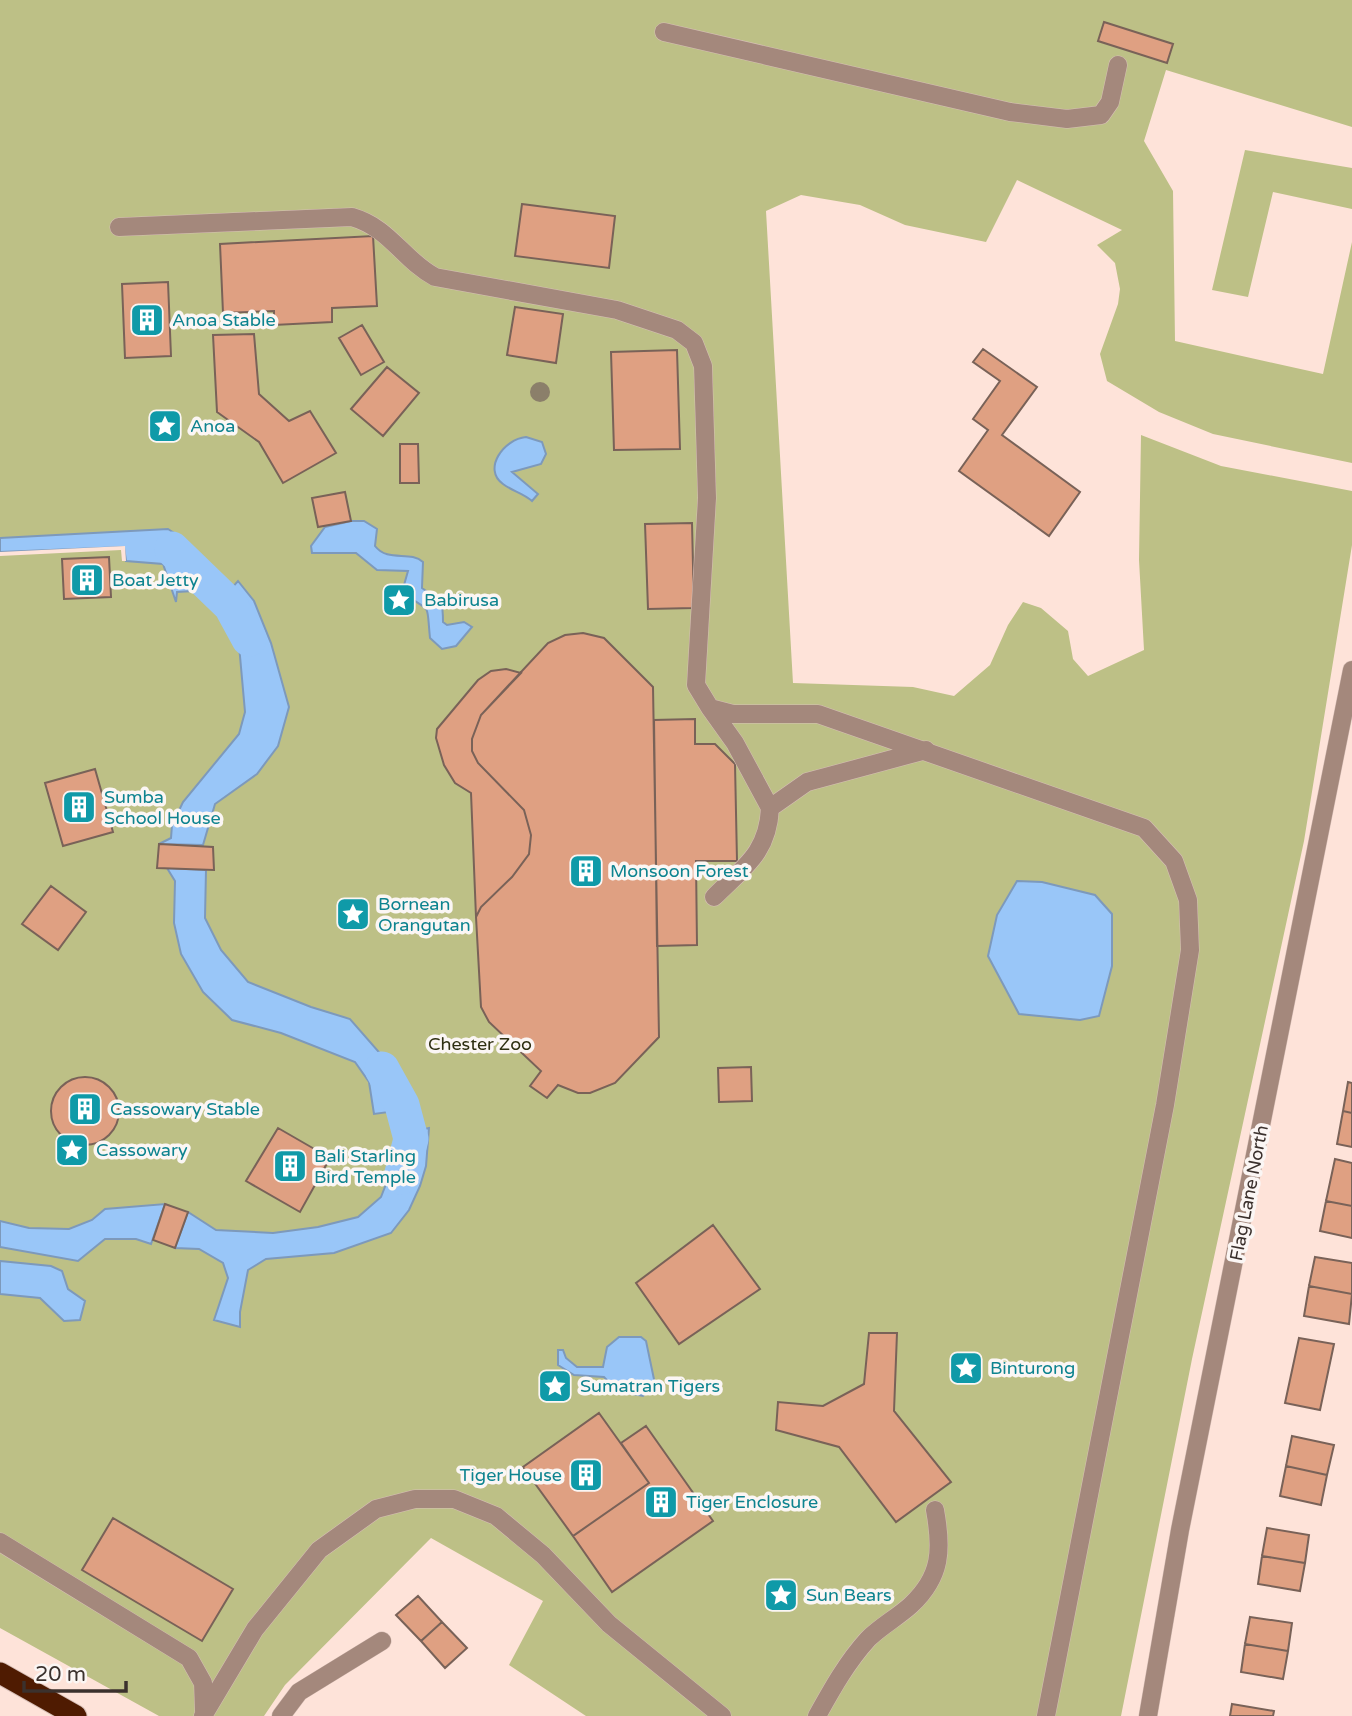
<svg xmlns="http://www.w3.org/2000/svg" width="1352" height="1716" viewBox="0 0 1352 1716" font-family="'Varela Round',sans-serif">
  <rect width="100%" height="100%" fill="#fee3d9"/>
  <path fill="#bdc086" d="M0,0h1352v127l-186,-57 -22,71 29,50 2,150 148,33 29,-132v221l-139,-29 -54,-22 -52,-31 -7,-27 18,-50 2,-15 -5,-26 -18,-18 25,-15 -105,-50 -31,62 -81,-17 -45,-20 -59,-10 -35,16 27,472 120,4 41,9 36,-31 18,-40 15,-23 18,6 27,23 5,28 15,17 56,-26 -5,-90 2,-125 80,31 131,25v54l-48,296 -112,518 -71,357h-535l-77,-51 34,-64 -112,-63 -146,147 -21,31h-105l-159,-88z
    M1245,150l107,18v41l-79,-17 -25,105 -36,-7z"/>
  <path fill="#99c6f8" stroke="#7d99bb" stroke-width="2" d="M526,437l16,5 4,12 -5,10 -29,8 26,22 -6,7c-9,-8 -20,-10 -29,-17 -21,-15 1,-45 23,-47z
    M351,521h13l13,8 -2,17c13,17 35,4 48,16l-1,26c18,14 21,8 21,34l4,3 17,-3 8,5 -16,19 -14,3 -12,-11c-4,-38 3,-23 -28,-46l6,-21 -31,-1 -21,-17h-44l-1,-7 14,-19z
    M168,529l17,11 28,35 -19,16 -17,1 -1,10 -13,-38 -37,-3 -2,-14 -124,5v-14z
    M238,581l16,20 17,42 18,64 -11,39 -21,28 -42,30 -12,41 -44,-1 12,-6 1,-13 11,-23 56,-68 6,-22 -6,-67 -26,-36z
    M167,868l39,2 -1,48 16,32 27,32 63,25 39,12 56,64 13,25 -45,6 -5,-32 -14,-20 -74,-29 -49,-13 -29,-28 -22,-38 -7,-31 1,-42z
    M1017,881l25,1 53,13 17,19v52l-13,50 -19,4 -61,-6 -31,-58 9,-41z
    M429,1128l-3,38 -6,20 -11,24 -18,23 -57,20 -68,6 -18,11 -8,42v15l-26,-7 14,-42 -5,-15 -24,-14 -24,-1 13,-36 28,18 57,3 45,-6 40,-10 23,-20 12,-31 3,-31z
    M165,1204l-14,40 -15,-5h-31l-27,22 -78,-14v-26l29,7 40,1 23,-9 13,-11z
    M0,1261l51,5 11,5 6,18 17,12 -5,19 -16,1 -24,-23 -40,-4z
    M619,1337h22l5,4 9,43 -12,12 -26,-5 -13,-14 -30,-2 -16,-10v-15h5l3,8 11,9h26l4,-20z"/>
  <path fill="#fee3d9" d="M125,546l1,15h-4l-1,-11 -121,6v-4z"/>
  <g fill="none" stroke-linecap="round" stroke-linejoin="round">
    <path stroke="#99c6f8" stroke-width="35" d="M172,549l59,57 18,33
      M382,1069l20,36 9,34 -10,38"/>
  </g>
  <path fill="#dfa082" stroke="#796258" stroke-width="2" d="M1104,22l69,22 -6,19 -69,-22z
    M522,204l93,12 -6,52 -94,-12z
    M373,236l4,70 -45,2v14l-58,3v-14l-51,2 -3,-69z
    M168,282l3,74 -46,2 -3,-74z
    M515,307l48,7 -7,49 -49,-8z
    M362,325l22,37 -23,13 -22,-37z
    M254,334l5,60 30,27 21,-10 26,42 -53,30 -24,-41 -42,-30 -4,-77z
    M983,349l54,38 -35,48 78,57 -31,44 -90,-65 29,-41 -15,-11 27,-38 -27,-19z
    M677,350l3,99 -66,1 -3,-98z
    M387,367l32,26 -36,43 -32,-27z
    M400,444h18l1,39h-19z
    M345,492l6,29 -33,6 -6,-29z
    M692,523l2,85 -46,1 -3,-85z
    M109,557l2,40 -47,2 -2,-40z
    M583,633l21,5 49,49 6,350 -44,46 -25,10h-12l-20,-8 -11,13 -17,-12 11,-15 -52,-49 -8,-15 -5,-90 5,-10 31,-30 17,-23 2,-19 -7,-25 -46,-47 -6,-12v-12l9,-24 67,-72 17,-8z
    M506,669l15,4 -40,42 -9,24v12l6,12 46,47 7,25 -2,19 -17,23 -31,30 -5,10 -5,-124 -16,-10 -11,-18 -8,-27 1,-9 41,-49 13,-9z
    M695,719v25h20l20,20 2,97h-41l1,84 -40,1 -3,-226z
    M95,769l18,63 -50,14 -18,-63z
    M159,844l54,3 1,23 -57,-2z
    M51,886l35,26 -28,38 -36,-26z
    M751,1067l1,34 -33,1 -1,-34z
    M51 1111a34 34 0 1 1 68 0a34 34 0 1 1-68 0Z
    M1348,1082l4,1v30l-9,-2z
    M1343,1111l9,2v34l-15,-3z
    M278,1128l52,30 -30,54 -54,-31z
    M1335,1159l17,4v43l-26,-5z
    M1326,1201l26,5v32l-32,-7z
    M165,1204l23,8 -13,36 -22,-8z
    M713,1225l47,64 -81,55 -43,-61z
    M1315,1257l37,6v31l-43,-8z
    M1309,1286l43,8 -3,30 -45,-8z
    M869,1333h28l-3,78 57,71 -55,40 -57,-75 -63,-17 2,-28 45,4 41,-22z
    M1299,1338l35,6 -14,66 -35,-7z
    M599,1413l50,70 -76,53 -50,-69z
    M646,1426l67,95 -101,71 -39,-56 76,-53 -28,-40z
    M1292,1436l42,9 -7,30 -41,-9z
    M1286,1466l41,9 -6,30 -41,-9z
    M113,1518l120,71 -31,52 -120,-71z
    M1267,1528l42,7 -4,28 -43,-7z
    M1262,1556l43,7 -5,28 -42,-7z
    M418,1596l24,26 -21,19 -25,-26z
    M1250,1617l42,6 -4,28 -43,-7z
    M442,1622l25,26 -22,20 -24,-27z
    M1245,1644l43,7 -5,28 -42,-7z
    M1232,1704l42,7 -1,5h-43z"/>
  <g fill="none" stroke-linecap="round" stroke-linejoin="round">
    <g stroke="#d7bfb7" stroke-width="19">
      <path id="minor" d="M664,32l346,80 57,7 34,-4 9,-13 8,-37
        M119,227l233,-10c38,11 50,42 83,60l182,33 60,20 17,13 9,23 4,132 -11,187 14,23 23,6h85l326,114 30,33 14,39 2,50 -25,155 -119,611
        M710,708l25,35 35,65
        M714,897c30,-30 54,-44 56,-89l37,-26 119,-32
        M0,1542l189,116 14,25 1,28
        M203,1716l52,-87 64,-79 57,-41 39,-10h39l42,17 47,39 66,69 113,92
        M281,1716l18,-24 83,-51
        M817,1716c15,-27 30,-54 51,-77 13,-13 30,-22 43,-34 31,-29 31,-56 24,-95
        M1148,1716l32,-186 172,-860"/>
    </g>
    <g stroke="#d7bfb7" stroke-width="23">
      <path id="highway" d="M0,1673l76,43"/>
    </g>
    <use href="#minor" stroke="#a4887c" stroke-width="18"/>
    <use href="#highway" stroke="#4f1b01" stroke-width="21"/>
  </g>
  <circle fill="#8b7f6a" cx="540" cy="392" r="10"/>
  <defs>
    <g id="building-square" transform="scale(1.75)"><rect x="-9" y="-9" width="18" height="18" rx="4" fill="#0f9aa8" stroke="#fbf6f4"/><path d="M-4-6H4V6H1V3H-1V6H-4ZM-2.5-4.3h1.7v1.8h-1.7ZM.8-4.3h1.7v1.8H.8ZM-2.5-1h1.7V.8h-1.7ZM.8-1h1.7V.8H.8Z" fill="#fff"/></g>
    <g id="sight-square" transform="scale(1.75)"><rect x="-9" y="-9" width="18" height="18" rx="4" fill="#0f9aa8" stroke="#fbf6f4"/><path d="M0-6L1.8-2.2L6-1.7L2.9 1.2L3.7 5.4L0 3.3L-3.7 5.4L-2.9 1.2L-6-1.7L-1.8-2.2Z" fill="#fff"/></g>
  </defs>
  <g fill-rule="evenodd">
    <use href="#building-square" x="147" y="320"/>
    <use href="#sight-square" x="165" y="426"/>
    <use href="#building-square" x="87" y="580"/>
    <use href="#sight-square" x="399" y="600"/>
    <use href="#building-square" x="79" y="807"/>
    <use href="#building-square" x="586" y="871"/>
    <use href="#sight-square" x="353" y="914"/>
    <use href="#building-square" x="85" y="1109"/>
    <use href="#sight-square" x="72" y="1150"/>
    <use href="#building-square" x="290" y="1166"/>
    <use href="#sight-square" x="966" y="1368"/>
    <use href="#sight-square" x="555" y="1386"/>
    <use href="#building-square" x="586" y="1475"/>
    <use href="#building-square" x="661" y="1502"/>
    <use href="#sight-square" x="781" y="1595"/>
  </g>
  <g text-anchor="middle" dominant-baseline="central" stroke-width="7" stroke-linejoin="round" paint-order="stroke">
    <g font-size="18" fill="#0d838f" stroke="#fbf6f4" text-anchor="start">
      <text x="172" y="320">Anoa Stable</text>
      <text x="190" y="426">Anoa</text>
      <text x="112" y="580">Boat Jetty</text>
      <text x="424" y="600">Babirusa</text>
      <text x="104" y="797">Sumba<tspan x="104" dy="21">School House</tspan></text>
      <text x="610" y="871">Monsoon Forest</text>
      <text x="378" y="904">Bornean<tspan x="378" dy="21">Orangutan</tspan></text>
      <text x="110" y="1109">Cassowary Stable</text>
      <text x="96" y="1150">Cassowary</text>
      <text x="314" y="1156">Bali Starling<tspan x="314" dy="21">Bird Temple</tspan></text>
      <text x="990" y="1368">Binturong</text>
      <text x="580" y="1386">Sumatran Tigers</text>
      <text x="562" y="1475" text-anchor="end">Tiger House</text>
      <text x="686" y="1502">Tiger Enclosure</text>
      <text x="806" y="1595">Sun Bears</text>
    </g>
    <g font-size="18" fill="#2d2e10" stroke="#fbf6f4">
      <text x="480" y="1044">Chester Zoo</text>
    </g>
    <g font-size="18" fill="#3b312d" stroke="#fbf6f4">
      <text transform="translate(1249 1193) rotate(-79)">Flag Lane North</text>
    </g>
  </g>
  <path d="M24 1681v10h102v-10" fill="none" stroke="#3b312d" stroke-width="3.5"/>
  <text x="35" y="1681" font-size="21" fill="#3b312d" stroke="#fbf6f4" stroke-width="5" paint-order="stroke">20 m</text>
</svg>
